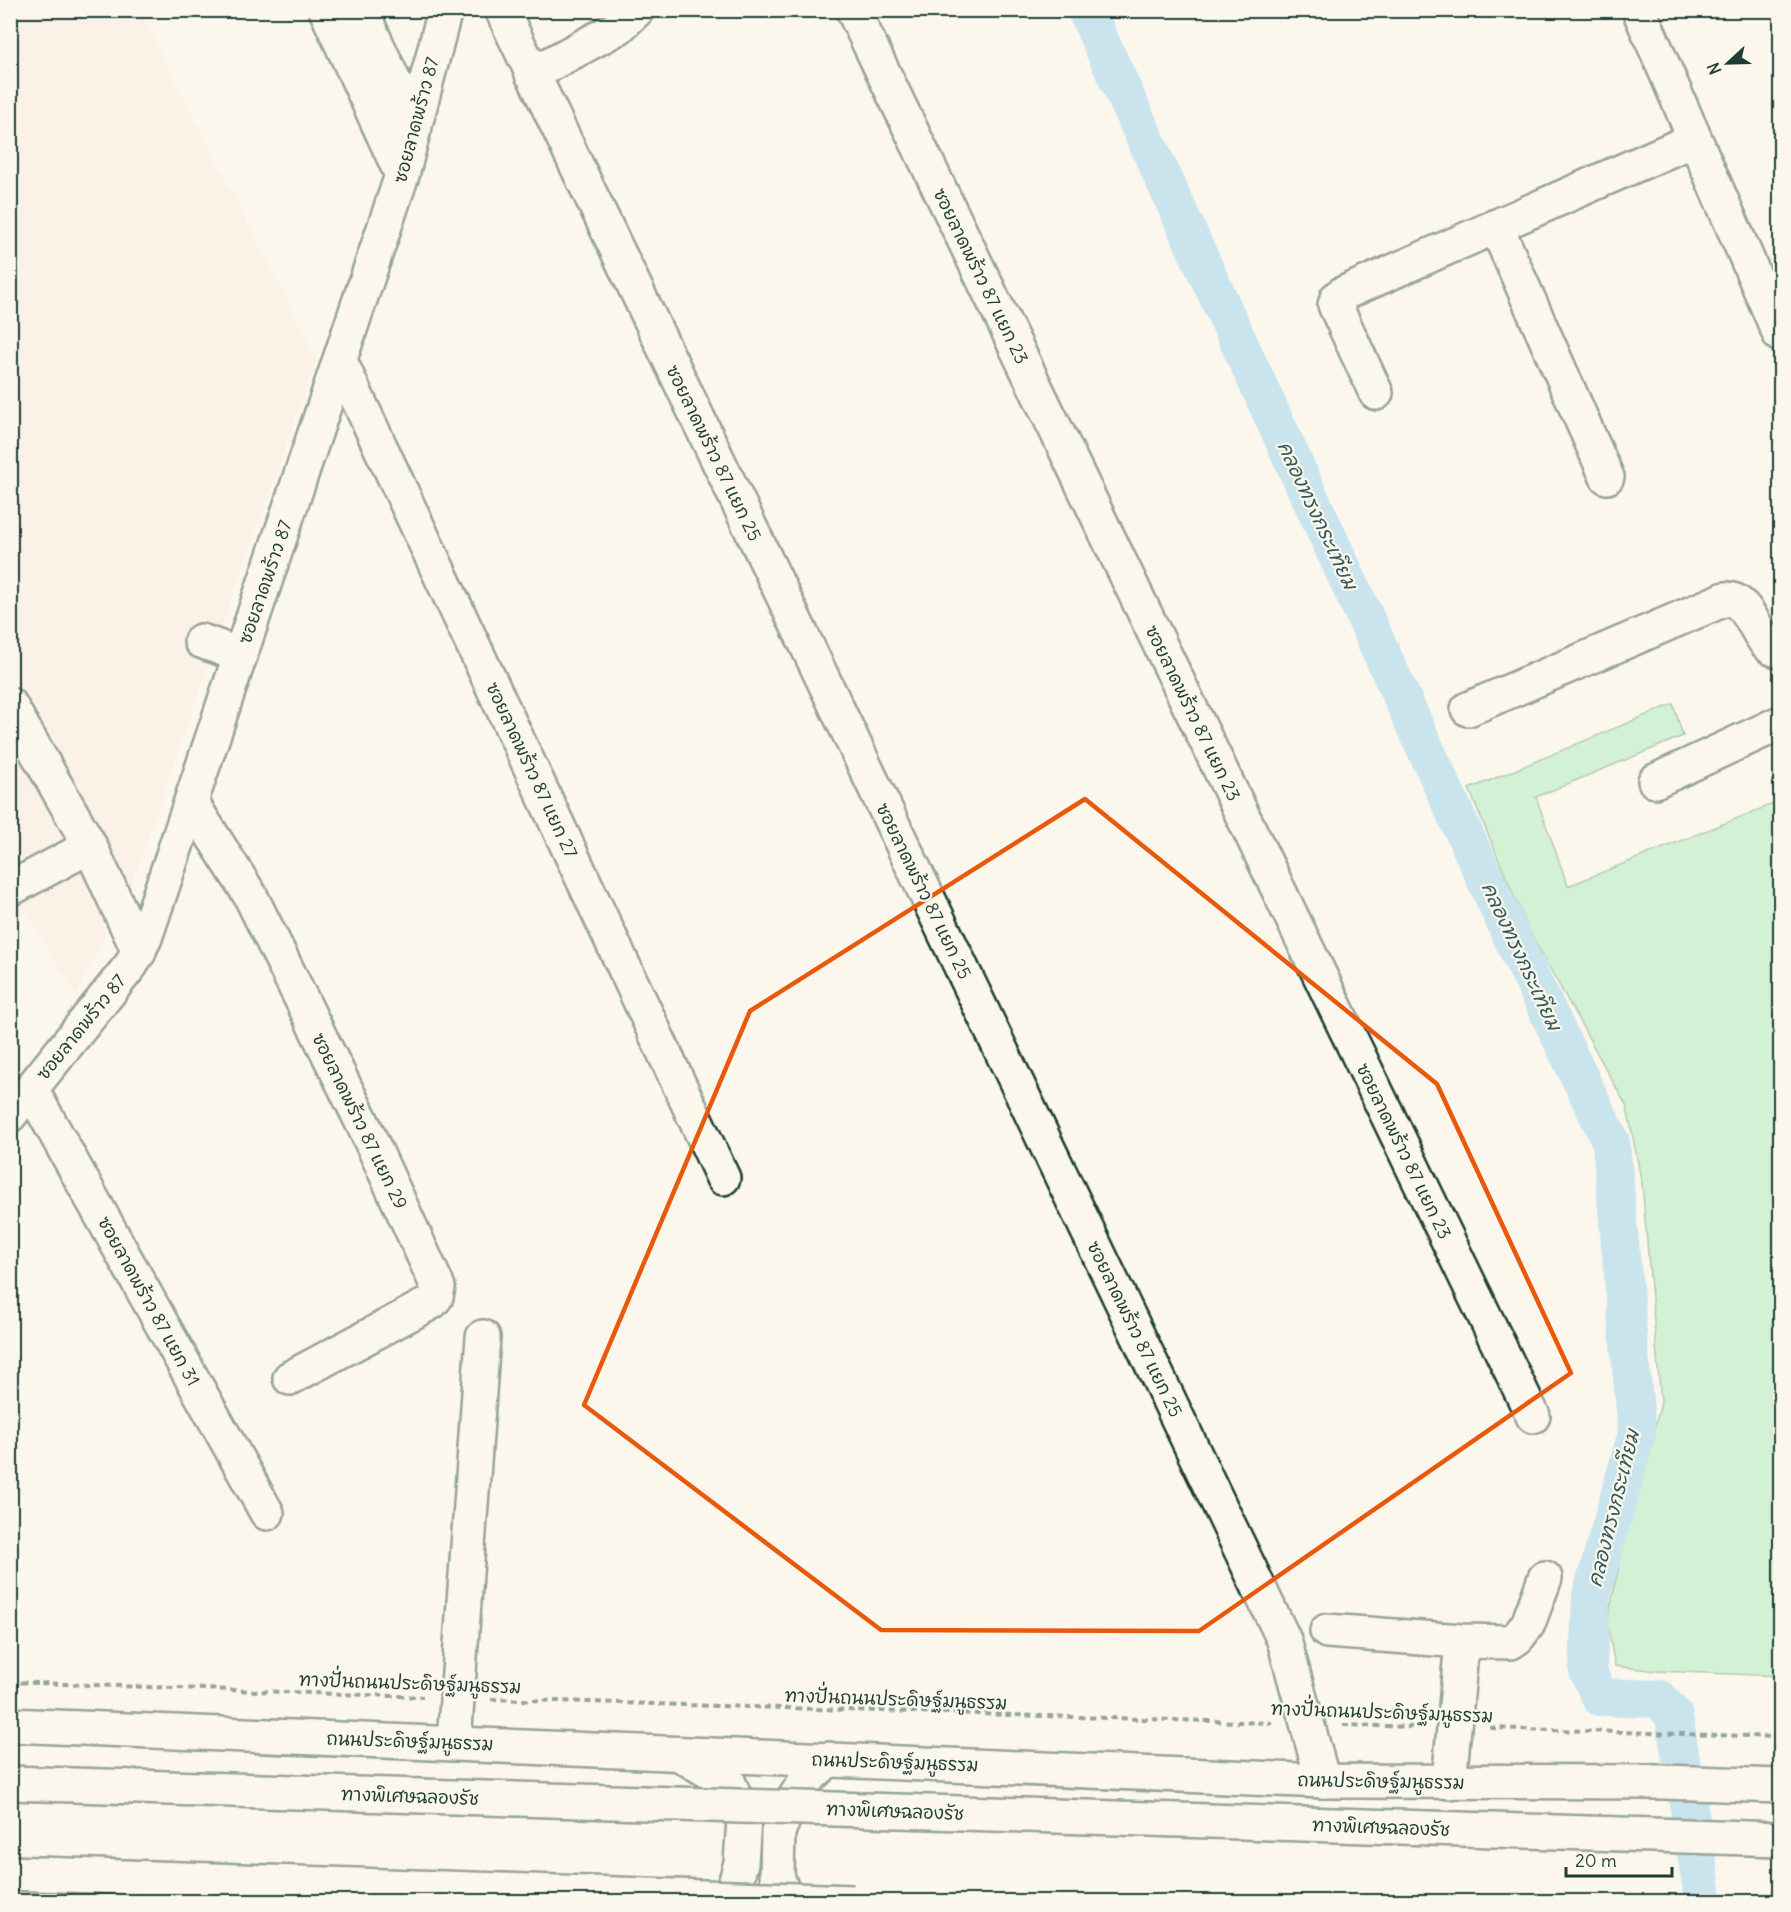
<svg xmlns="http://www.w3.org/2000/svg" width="1791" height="1912" viewBox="0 0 1791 1912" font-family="Delius,'Playpen Sans Thai',sans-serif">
  <rect width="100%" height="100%" fill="#fbf7ec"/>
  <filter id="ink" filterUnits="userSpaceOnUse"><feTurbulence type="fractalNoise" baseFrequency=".0167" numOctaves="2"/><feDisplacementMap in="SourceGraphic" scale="12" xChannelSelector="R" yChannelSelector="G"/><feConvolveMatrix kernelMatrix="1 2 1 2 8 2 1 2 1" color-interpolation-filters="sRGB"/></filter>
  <g filter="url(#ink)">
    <path fill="#fae9e0" d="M11,11h129l177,347 -184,522 -57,115 -50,-83 -15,8z"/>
    <path fill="#a3e9b5" stroke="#619374" stroke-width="1.5" d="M1673,704l10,32 -147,61 32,89 212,-85v875l-123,-5 -42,-5 -8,-43 15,-72 39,-148 -19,-219 -15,-77 -99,-178 -59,-140z"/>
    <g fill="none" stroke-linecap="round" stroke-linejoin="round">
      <path stroke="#8dccee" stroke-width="38" d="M1086,10l430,936 95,196 26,291 -46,163 -3,75 12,26 60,2 14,17 30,186"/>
      <g stroke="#1f3d34" stroke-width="38">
        <path id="minor" d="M326,10l76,165
          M361,10l54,117
          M502,10l782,1630 39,141
          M853,10l680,1406
          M1639,10l141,325
          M532,74l87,-47 18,-17
          M1496,226l111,251
          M340,361l383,817
          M1376,393l-41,-88 2,-7 5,-4 353,-155
          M201,641l39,14
          M10,705l80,141 49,106
          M1468,709l257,-110c28,-2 33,53 55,51
          M1655,781l125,-58
          M191,802l59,93 115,233 73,159 -2,10 -4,5 -142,76
          M10,889l80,-43
          M31,1089l236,424
          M10,1115l121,-150 14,-27 257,-763 43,-165
          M1327,1631l135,10 49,1 7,-5 10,-13 17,-46
          M454,1742l29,-405
          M1449,1782l13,-141"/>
      </g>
      <g stroke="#1f3d34" stroke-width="38">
        <path id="major" d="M10,1725l1313,56 341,1 116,4
          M681,1755l48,28 15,36 -3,44 -11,39
          M786,1902l-9,-27 1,-43 10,-23 18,-29 23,-21"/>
      </g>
      <path stroke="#1f3d34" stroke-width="4" stroke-dasharray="6 4.5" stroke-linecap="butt" d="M10,1682l413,15
        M491,1699l781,24
        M1343,1725l76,2
        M1490,1728l290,9"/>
      <use href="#minor" stroke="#fbf7ec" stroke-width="33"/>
      <use href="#major" stroke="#fbf7ec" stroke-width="33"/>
      <g stroke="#1f3d34" stroke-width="38" stroke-linecap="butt">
        <path id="highway-bridge" d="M10,1783l1770,56
          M10,1873l843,29"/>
      </g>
      <use href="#highway-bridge" stroke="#fbf7ec" stroke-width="33"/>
    </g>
  </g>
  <path d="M0 0H1791V1912H0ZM1085,799l352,285 134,289 -372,258 -318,-1 -297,-225 166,-394z" fill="#fbf7ec" fill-opacity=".55" fill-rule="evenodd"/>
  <path fill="none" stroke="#e8590c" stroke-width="4.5" stroke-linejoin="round" d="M1085,799l352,285 134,289 -372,258 -318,-1 -297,-225 166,-394z"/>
  <g text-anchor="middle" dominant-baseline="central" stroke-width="4.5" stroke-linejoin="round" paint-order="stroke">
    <g font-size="18" fill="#1f3d34" stroke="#fbf7ec">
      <text transform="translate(416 120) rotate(-75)">ซอยลาดพร้าว 87</text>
      <text transform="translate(981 276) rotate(64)">ซอยลาดพร้าว 87 แยก 23</text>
      <text transform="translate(714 453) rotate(64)">ซอยลาดพร้าว 87 แยก 25</text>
      <text transform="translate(265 582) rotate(-71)">ซอยลาดพร้าว 87</text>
      <text transform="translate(1193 713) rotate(64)">ซอยลาดพร้าว 87 แยก 23</text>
      <text transform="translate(532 770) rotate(65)">ซอยลาดพร้าว 87 แยก 27</text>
      <text transform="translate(924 891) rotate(64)">ซอยลาดพร้าว 87 แยก 25</text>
      <text transform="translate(81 1027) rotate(-51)">ซอยลาดพร้าว 87</text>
      <text transform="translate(360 1121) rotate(64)">ซอยลาดพร้าว 87 แยก 29</text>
      <text transform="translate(1404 1151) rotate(64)">ซอยลาดพร้าว 87 แยก 23</text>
      <text transform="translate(149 1301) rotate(61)">ซอยลาดพร้าว 87 แยก 31</text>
      <text transform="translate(1135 1329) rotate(64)">ซอยลาดพร้าว 87 แยก 25</text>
      <text transform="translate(410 1683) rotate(2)">ทางปั่นถนนประดิษฐ์มนูธรรม</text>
      <text transform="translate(896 1699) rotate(2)">ทางปั่นถนนประดิษฐ์มนูธรรม</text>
      <text transform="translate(1382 1712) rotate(2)">ทางปั่นถนนประดิษฐ์มนูธรรม</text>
      <text transform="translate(410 1741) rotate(2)">ถนนประดิษฐ์มนูธรรม</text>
      <text transform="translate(895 1762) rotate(2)">ถนนประดิษฐ์มนูธรรม</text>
      <text transform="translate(1381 1781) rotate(1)">ถนนประดิษฐ์มนูธรรม</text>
      <text transform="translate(410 1796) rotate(2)">ทางพิเศษฉลองรัช</text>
      <text transform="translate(895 1811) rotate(2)">ทางพิเศษฉลองรัช</text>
      <text transform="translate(1381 1827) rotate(2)">ทางพิเศษฉลองรัช</text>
    </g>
    <g font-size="20" font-style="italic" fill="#355a59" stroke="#fbf7ec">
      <text transform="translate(1318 515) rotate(65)">คลองทรงกระเทียม</text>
      <text transform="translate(1522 956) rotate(65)">คลองทรงกระเทียม</text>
      <text transform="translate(1613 1508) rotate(-76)">คลองทรงกระเทียม</text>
    </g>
  </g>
  <rect width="1791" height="1912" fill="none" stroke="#fbf7ec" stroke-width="36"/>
  <rect x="18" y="18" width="1755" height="1876" fill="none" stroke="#1f3d34" stroke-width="2" filter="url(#ink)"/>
  <g transform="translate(1728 63) rotate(248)" stroke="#fbf7ec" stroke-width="4.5" paint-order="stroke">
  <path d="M0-4.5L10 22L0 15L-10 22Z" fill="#1f3d34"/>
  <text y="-9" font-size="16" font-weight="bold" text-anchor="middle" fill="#1f3d34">N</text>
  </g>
  <path d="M1566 1867v9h106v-9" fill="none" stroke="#1f3d34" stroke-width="3"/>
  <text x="1575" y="1867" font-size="18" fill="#1f3d34" stroke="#fbf7ec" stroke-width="4.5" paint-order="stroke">20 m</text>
</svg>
